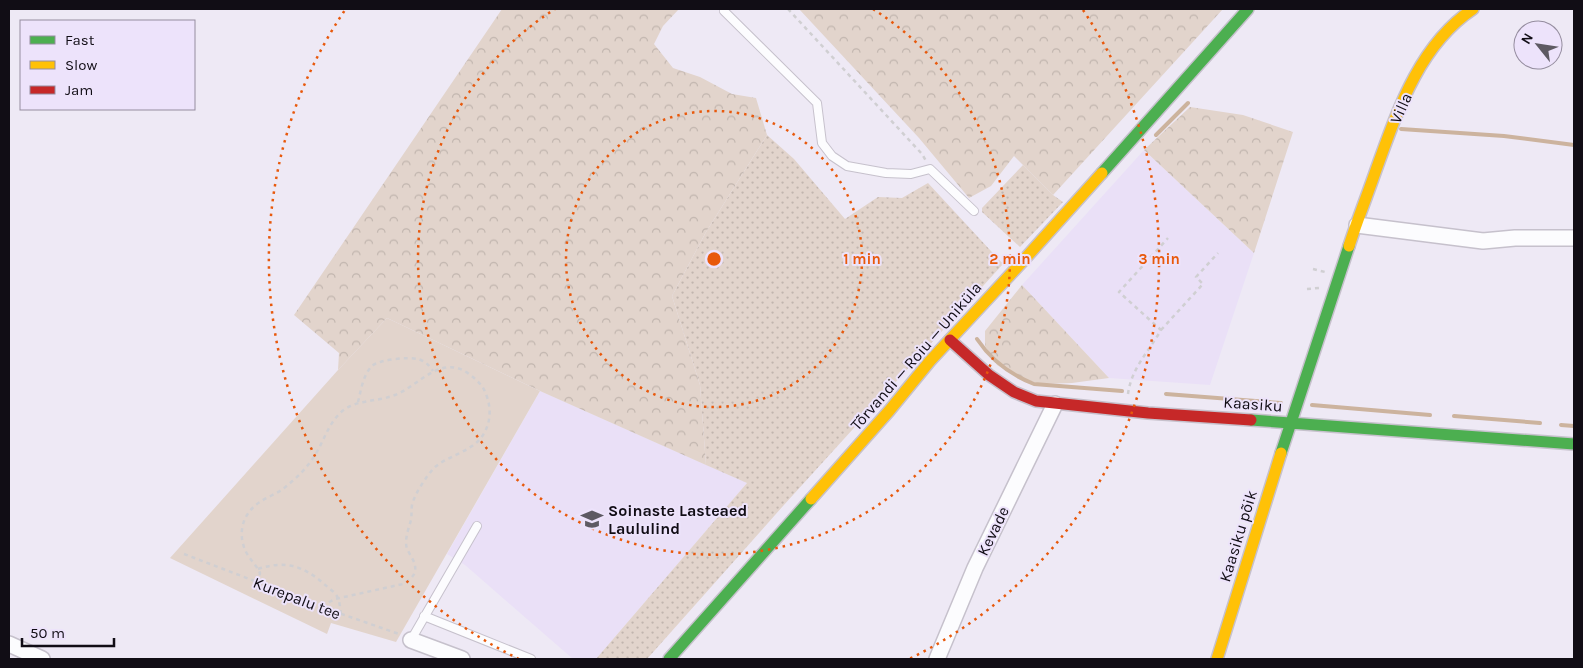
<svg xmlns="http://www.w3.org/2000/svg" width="1583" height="668" viewBox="0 0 1583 668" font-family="Karla,sans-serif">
  <defs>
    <pattern id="grass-dots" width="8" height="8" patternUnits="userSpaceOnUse" patternTransform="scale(1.25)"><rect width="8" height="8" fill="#e2d4cc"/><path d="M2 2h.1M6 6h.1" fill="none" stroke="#c1b5ae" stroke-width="1.8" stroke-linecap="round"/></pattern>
    <pattern id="forest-crowns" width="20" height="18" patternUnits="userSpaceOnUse" patternTransform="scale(1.25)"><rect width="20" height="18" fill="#e2d4cc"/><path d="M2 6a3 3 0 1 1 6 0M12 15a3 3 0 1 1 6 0" fill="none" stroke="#c1b5ae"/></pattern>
  </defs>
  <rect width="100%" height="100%" fill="#eee9f5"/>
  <path fill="#eae0f7" d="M1144,150l110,103 -44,132 -101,-7 -87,-93z
    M540,391l207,92 -151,176h-23l-108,-94 -18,-11z"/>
  <path fill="url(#grass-dots)" d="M767,135l27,24 51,60 33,-22 24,1 26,-15 75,81 -220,242 -136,153h-51l151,-176 -41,-18 -6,-80 -28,-89 34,-64z
    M1023,165l30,30 10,7 -43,45 -38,-35v-4z"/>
  <path fill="url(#forest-crowns)" d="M502,9h177l-16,17 -9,18 19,24 27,9 32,17 24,4 11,37 -61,97 -34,64 28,89 6,80 -166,-74 -153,-73 -49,52 1,-17 -45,-38z
    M799,9h424l-170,186 -39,-39 -23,30 -22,12 -50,-60z
    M1190,107l53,8 50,17 -39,121 -110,-103z
    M1022,285l87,93 -37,5 -31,1 -24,-7 -20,-12 -12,-19v-15z"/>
  <path fill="#e2d4cc" d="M387,318l153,73 -144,251 -65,-19 -4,11 -157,-76 168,-188z"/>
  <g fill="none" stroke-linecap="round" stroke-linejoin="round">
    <path stroke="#ccb39e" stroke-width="4" d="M1401,129l103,7 70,9
      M1156,135l32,-32
      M977,339c14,21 34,36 57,45l88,7
      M1166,394l115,9
      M1312,405l118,10
      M1454,416l86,7
      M1561,425l13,1"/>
    <g stroke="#c6c1cc" stroke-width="10">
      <path id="lane" d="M724,11l93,92 5,40 10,13 15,10 39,7 25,1 19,-5 44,42
        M424,616l107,43
        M411,640l66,-114"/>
    </g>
    <g stroke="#c6c1cc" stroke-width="18">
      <path id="street" d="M1357,225l126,16 32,-3h59
        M411,640l51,19
        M9,644l33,15
        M937,659l38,-91 80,-164"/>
    </g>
    <g stroke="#c6c1cc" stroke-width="14">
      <path id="fast" d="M1102,173l146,-164
        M1251,420l323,24
        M1281,453l68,-207
        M669,659l142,-160"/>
    </g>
    <g stroke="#c6c1cc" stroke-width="14">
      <path id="slow" d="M1349,246c8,-25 18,-50 27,-76 21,-58 43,-125 97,-161
        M811,499l78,-88 41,-50 92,-99 80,-89
        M1217,659l64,-206"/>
    </g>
    <g stroke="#c6c1cc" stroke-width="14">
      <path id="jam" d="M950,340l39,35 25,17 22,9 112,12 103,7"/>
    </g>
    <path stroke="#d0cfd2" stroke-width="2.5" stroke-dasharray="4 4" stroke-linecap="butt" d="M788,9l134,145 4,7
      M1313,269l12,3
      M1307,289l12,-1
      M1161,330l42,-46 -7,-7 22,-24
      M1128,394c3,-25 21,-43 33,-64l-42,-38 49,-54
      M358,402c3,-12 5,-27 14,-36 8,-7 36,-9 46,-7 7,2 11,6 15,12
      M184,554l149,57 66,23
      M258,569c27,-9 46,-3 66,15 5,4 12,9 14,14 2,5 2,11 3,16
      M258,583l2,-10c-4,-9 -13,-16 -16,-26 -6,-17 0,-35 16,-45 7,-5 16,-8 23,-13 6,-5 12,-10 17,-15 7,-7 13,-15 18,-24 8,-15 13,-31 27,-41 16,-10 32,-7 50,-14 24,-9 46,-42 74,-21 8,6 15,12 18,23 5,14 3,30 -7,42 -11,13 -32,17 -45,28 -8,8 -21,28 -23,38 -1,6 0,10 -1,15 -2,7 -5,15 -5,23 0,10 11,17 9,28 -1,6 -7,10 -12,13l-68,15 -15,8"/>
    <use href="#lane" stroke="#fcfcfe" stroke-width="8"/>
    <use href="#street" stroke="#fcfcfe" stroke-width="15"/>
    <use href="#fast" stroke="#4caf50" stroke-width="11"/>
    <use href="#slow" stroke="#ffc107" stroke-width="11"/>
    <use href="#jam" stroke="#c62828" stroke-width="11"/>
  </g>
  <g fill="none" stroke="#e8590c" stroke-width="2.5" stroke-dasharray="2.5 5">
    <circle cx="714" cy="259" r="148"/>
    <path d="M873 9A296 296 0 1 1 555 9"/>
    <path d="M519 659A445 445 0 0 1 345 10M1083 10A445 445 0 0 1 909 659"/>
  </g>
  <defs>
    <g id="school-bare" transform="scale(1.725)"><path d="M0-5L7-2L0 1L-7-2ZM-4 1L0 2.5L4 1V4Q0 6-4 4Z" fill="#5e5a63" stroke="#ede3fb" stroke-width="2.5" paint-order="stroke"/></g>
  </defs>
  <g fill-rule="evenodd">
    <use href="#school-bare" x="592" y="519"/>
  </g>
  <g text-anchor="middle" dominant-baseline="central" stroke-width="4" stroke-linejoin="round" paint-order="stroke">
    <g font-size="16" fill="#110d15" stroke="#ede3fb">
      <text transform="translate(1401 108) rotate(-66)">Villa</text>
      <text transform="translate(916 356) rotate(-49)">Tõrvandi — Roiu — Uniküla</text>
      <text transform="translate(1253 404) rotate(4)">Kaasiku</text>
      <text transform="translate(993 531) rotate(-64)">Kevade</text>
      <text transform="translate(1238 536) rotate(-73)">Kaasiku põik</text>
      <text transform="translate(297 598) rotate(21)">Kurepalu tee</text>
    </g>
    <g font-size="16" font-weight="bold" fill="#110d15" stroke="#ede3fb" text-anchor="start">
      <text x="608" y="510">Soinaste Lasteaed<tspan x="608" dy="18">Laululind</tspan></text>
    </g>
  </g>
  <circle cx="714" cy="259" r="8" fill="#e8590c" stroke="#ede3fb" stroke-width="2.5"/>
  <g font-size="15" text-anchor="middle" font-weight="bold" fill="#e8590c" stroke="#ede3fb" stroke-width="4" stroke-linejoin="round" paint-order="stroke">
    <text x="862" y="264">1 min</text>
    <text x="1010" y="264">2 min</text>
    <text x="1159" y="264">3 min</text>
  </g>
  <rect width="1583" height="668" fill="none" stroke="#110d15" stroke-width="20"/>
  <rect x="20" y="20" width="175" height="90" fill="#ede3fb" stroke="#958d9f"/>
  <rect x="30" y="36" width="25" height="8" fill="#4caf50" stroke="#958d9f"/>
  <text x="65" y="45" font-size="15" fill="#110d15">Fast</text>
  <rect x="30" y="61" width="25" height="8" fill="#ffc107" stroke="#958d9f"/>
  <text x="65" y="70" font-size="15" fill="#110d15">Slow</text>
  <rect x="30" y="86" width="25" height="8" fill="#c62828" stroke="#958d9f"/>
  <text x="65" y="95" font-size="15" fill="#110d15">Jam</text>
  <g transform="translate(1538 45) rotate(300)"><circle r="24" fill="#ede3fb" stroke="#958d9f"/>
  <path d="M0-4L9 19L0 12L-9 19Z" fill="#5e5a63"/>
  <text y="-8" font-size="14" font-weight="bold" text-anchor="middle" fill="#110d15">N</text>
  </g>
  <path d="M22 638v8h92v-8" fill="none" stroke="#110d15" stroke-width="2.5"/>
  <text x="30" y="638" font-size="15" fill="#110d15" stroke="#ede3fb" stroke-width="4" paint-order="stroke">50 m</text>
</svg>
